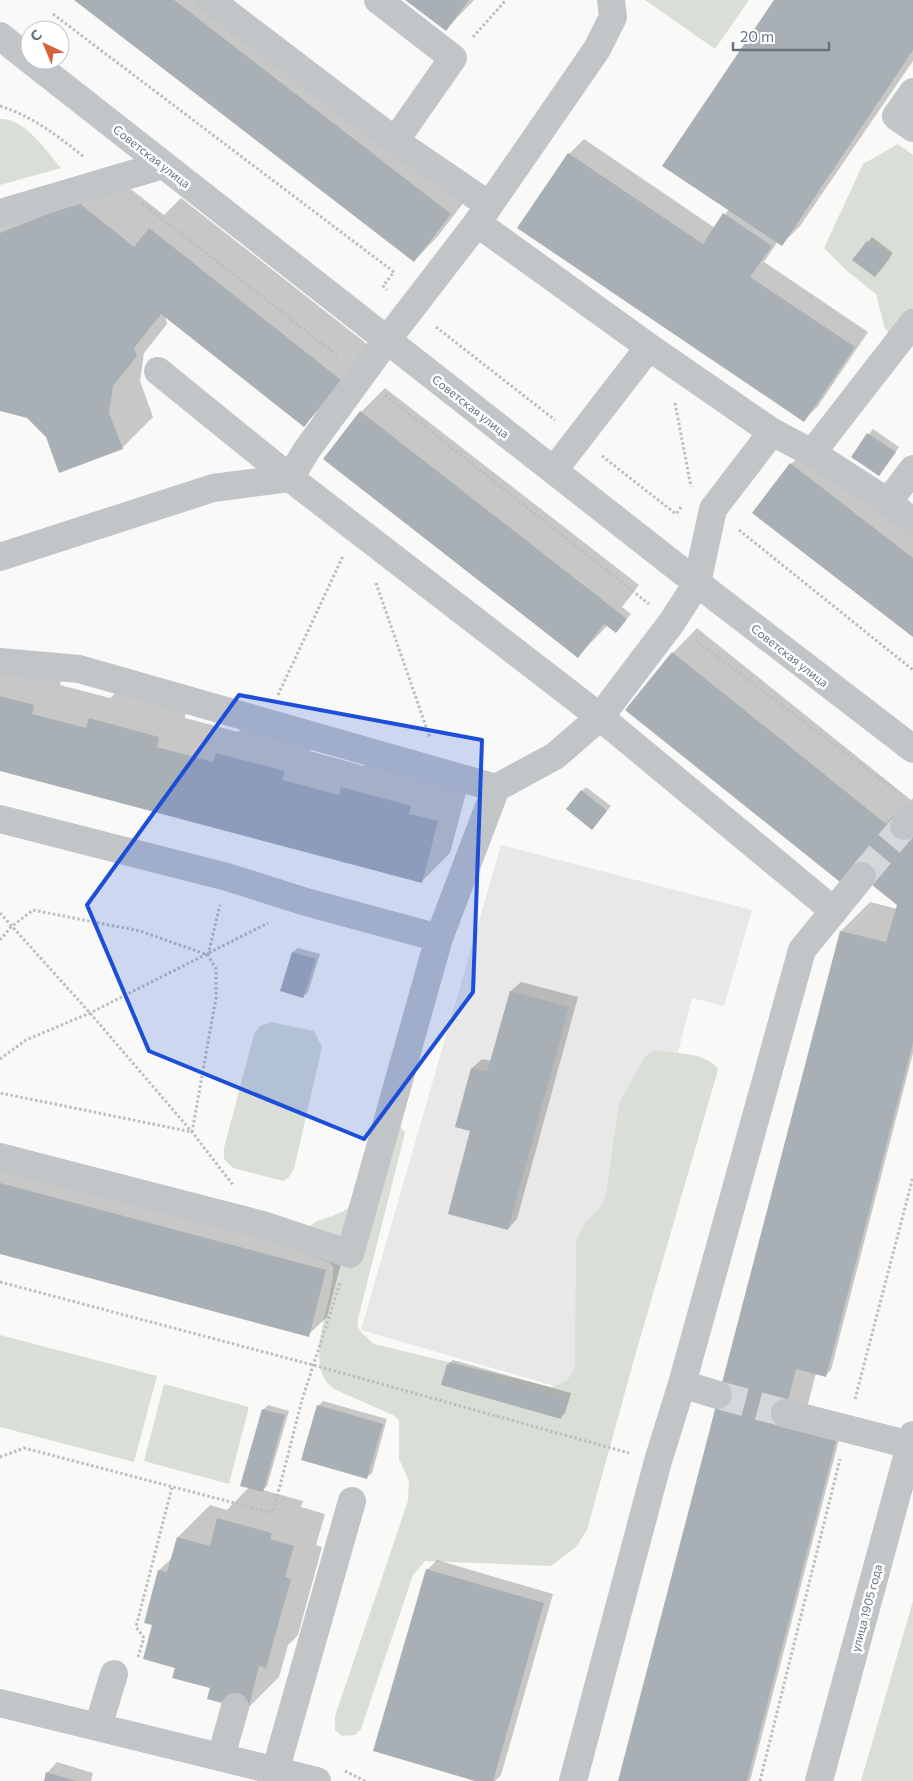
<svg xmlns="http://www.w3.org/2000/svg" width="913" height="1781" viewBox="0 0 913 1781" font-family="Commissioner,sans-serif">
  <rect width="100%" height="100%" fill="#f9f9f7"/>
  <path fill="#e7e8e7" d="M501,845l251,65 -28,96 -32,-8 -103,398 -228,-66z"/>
  <path fill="#d9ded7" d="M645,0h104l-34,49z
    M0,119c25,-1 46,32 61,49l-61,17z
    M898,144l15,11v189l-6,3 -22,-18 -9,-35 -29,-23 -23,-23 39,-84z
    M271,1022l43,9 8,16 -28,122 -5,8 -6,4 -50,-13 -9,-9v-11l30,-114 6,-8z
    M658,1051c16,2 53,2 60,19l-83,286 -48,174 -11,17 -25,19 -126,-5 -12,14 -52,154 -6,6 -13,1 -7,-6v-14l73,-215 1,-20 -10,-22v-38l-4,-5 -61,-27c-34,-24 1,-89 -1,-122l-3,-4 -28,-11c8,-43 17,-25 46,-44l31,-78 21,-4 5,7 -47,186v8l3,5 13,12 177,43c14,-4 19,-7 24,-21l1,-121c6,-30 23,-27 30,-51l13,-91 25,-45 7,-6z
    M0,1335l157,41 -23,86 -134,-35z
    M164,1384l85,23 -20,77 -85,-23z
    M913,1601v180h-52z"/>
  <path fill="#0003" d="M76,0h154l244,189 -36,47 -24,25z
    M408,0h66l-28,29z
    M775,0h138v61l-113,165 -18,18 -4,-3 -14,21 104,70 -50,74 -14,14 -285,-192 50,-74 15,-15 131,89 14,-19z
    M109,172l55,43 17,-17 191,150 -37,46 -31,31 -139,-109 2,8 -23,29 -4,28 13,36 -31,31 -75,-11 -19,-20 -28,-8v-193z
    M872,237l21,16 -14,18 -11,-29z
    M385,388l254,197 -17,22 9,7 -11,13 -12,-2 -30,31 -217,-244z
    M873,429l26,18 -20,28 -27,-19z
    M816,440l97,75v120l-159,-123 37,-48z
    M697,628l214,172 2,-2v255l-82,317 -5,5 -10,-2 -14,54 38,9 -90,345h-131l222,-850 29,-29 27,7 1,-4 -225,-252z
    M0,659l62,17 -2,9 50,13 9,-8 68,18 -2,10 53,14 8,-8 67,18 -3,9 54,15 7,-7 95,34 -16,60 -29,29 -421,-112z
    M586,787l25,19 -15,18 -14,-33z
    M298,948l22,6 -12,38 -5,5 -22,-7 12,-38z
    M521,982l57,15 -61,222 -9,10 -36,-99v-62l10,-9 10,2 19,-70z
    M0,1160l344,92 -17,65 -19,18 -308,-82z
    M453,1360l118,33 -6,20 -4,4 -113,-53z
    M323,1401l64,18 -15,54 -5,4 -49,-71z
    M268,1405l21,6 -22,75 -4,4 40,11 -2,6 24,7 -9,31 6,2 -24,88 -10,10 -9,32 -32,32 -71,-42 -22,-43 -9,-2 14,-52 14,-13 5,-20 32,-32 17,5 22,-23 14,-77z
    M437,1560l116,34 -52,181 -6,6h-16l-52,-211z
    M57,1762l36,11 -2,8h-46l3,-9z"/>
  <path fill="#a9b0b5" d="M74,0h100l277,214 -37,48z
    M405,0h64l-23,31z
    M774,0h139v50l-131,196 -120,-80z
    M568,153l135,91 20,-31 49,33 -22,31 105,70 -51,75 -287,-194z
    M78,202l56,45 15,-19 192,152 -37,47 -143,-113 -27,34 3,8 -24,30 -4,27 14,36 -64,24 -13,-36 -19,-19 -27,-7v-178z
    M867,241l23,17 -15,19 -23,-17z
    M360,411l267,208 -11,14 -12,-9 -26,34 -255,-199z
    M867,433l29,19 -17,24 -28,-19z
    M790,463l123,95v79l-161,-124z
    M672,652l214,172 7,-8 20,17v210l-87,334 -30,-8 -15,58 55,14 -89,340h-129l222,-850 46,11 11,-37 -46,-37 -11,14 -215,-172z
    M0,696l34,9 -2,9 54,14 3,-10 70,19 -2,10 56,15 3,-9 69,18 -3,9 57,15 2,-8 70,19 -2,8 29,7 -16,62 -422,-112z
    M581,790l26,21 -15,19 -26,-21z
    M292,952l24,7 -13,39 -23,-7z
    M510,991l59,16 -61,223 -60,-16 22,-83 -15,-4 16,-59 16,4z
    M0,1183l326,87 -17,67 -309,-83z
    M447,1364l120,34 -6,21 -120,-34z
    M317,1405l66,19 -16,55 -66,-19z
    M262,1409l23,6 -22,77 -23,-6z
    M217,1518l55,15 -2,6 24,7 -9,31 6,2 -25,89 -7,-2 -11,44 -41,-11 3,-11 -38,-10 3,-10 -32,-9 9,-34 -8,-2 14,-53 9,2 10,-35 33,9z
    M426,1569l118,34 -51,178h-18l-102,-30z
    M46,1772l30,9h-32z"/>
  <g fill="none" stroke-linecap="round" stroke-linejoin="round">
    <path stroke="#d4d8d9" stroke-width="28" stroke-dasharray="28 14" stroke-linecap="butt" d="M862,876l42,-50
      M718,1395l67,18"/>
    <path stroke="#bbbec0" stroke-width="3" stroke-dasharray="2.5 2.5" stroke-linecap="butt" d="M53,14l341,258 -11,14 4,4
      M473,37l33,-37
      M0,106c32,10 58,30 84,51
      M142,203l196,153
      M436,327l119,93
      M385,395l264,209
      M675,403l16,84
      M602,456l74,58 6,-8
      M739,530l174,140
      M376,583l54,155
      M695,640l201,151
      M278,695l65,-139
      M0,913l90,100 102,119 41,53
      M0,940l11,-13 22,-17 107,21 68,24 8,14v29l-24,134 -192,-39
      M208,955l12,-50
      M0,1059l26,-19 64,-27 178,-90
      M0,1282l313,83 316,88
      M855,1399l58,-222
      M0,1457l24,-9 249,65 29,-113 38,-117
      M138,1657l6,-19 -8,-11 36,-140
      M345,1771l20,10
      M760,1781l80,-322"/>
    <path stroke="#c1c5c8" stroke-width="28" d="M210,0l185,141 94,64
      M378,0l75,58 -58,83
      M0,36l30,24
      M30,60l667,523 216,166
      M913,92l-17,24 17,12
      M0,213l163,-48
      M477,223l172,124 123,85 40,21 76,49 25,20
      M158,371l132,107 310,239 234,194
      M812,453l101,-130
      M554,470l95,-123
      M888,502l25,-33
      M0,557l213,-69 77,-10 16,-27 81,-111 90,-117 120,-174 16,-32 -2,-17
      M0,662l79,7 417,119
      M0,819l227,58 79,25 133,36
      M904,826l9,-11
      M0,1157l263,68 87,29 89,-316 57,-150 59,-32 45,-39 72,-95 25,-39 16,-74 59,-77
      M682,1384l36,11
      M785,1413l125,32
      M0,1703l317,78
      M98,1727l16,-53
      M221,1757l14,-50
      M275,1772l77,-271
      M573,1781l85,-320 24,-77 120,-434 60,-74
      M819,1781l94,-346"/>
  </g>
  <path fill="#1d4ed8" fill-opacity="0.2" stroke="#1d4ed8" stroke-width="4" stroke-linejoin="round" d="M239,695l243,45 -9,252 -109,147 -215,-88 -62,-146z"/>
  <g text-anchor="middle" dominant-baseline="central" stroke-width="5" stroke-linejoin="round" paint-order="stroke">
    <g font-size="12" fill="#66747f" stroke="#fff">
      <text transform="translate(152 156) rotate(38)">Советская улица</text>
      <text transform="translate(471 406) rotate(38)">Советская улица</text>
      <text transform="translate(790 655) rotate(38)">Советская улица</text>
      <text transform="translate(866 1608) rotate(-75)">улица 1905 года</text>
    </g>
  </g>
  <g transform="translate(45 45) rotate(316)"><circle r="24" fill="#ffffff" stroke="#c2c7cc"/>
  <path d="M0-4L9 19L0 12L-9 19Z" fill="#d4623d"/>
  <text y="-8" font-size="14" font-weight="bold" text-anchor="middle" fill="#66747f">С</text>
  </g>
  <path d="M733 42v8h96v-8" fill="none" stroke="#66747f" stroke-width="2.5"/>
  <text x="740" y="42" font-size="15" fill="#66747f" stroke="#ffffff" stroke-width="4" paint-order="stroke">20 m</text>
</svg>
